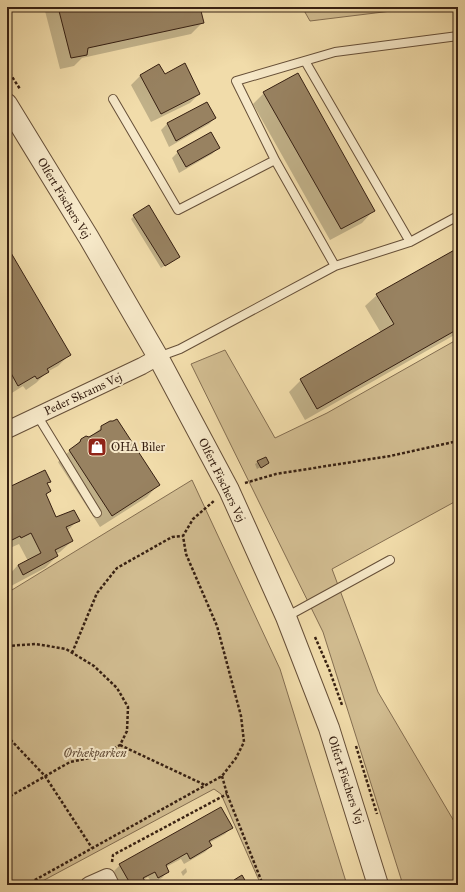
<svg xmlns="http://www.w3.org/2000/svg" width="465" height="892" viewBox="0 0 465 892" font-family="'IM FELL Great Primer',serif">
  <rect width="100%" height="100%" fill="#f1dcaa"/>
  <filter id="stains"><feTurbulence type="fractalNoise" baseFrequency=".005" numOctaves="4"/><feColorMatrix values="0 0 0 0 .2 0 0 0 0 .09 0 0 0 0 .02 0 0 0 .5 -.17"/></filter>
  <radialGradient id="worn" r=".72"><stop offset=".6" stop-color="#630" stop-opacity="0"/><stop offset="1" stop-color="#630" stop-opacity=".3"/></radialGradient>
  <path fill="#d1bc90" stroke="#846e51" d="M302,7h122l-114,14z
    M458,339v161l-126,69 46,123 80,136v57h-55l-80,-253 -132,-268 34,-14 50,88 52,-25z
    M192,480l88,189 67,216h-86l-40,-91 -7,-5 -179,96h-28v-292z"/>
  <path fill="#0003" d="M44,7h155l4,15 -12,12 -109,24 -8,8 -14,3z
    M159,65l6,10 34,19 -9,9 -39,19 -20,-37 9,-9z
    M264,93l109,118 -11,12 -32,17 -77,-136z
    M207,103l8,15 -6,6 -40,23 -8,-17 6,-6z
    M218,148l-6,6 -33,19 -7,-15 6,-6z
    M134,216l45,41 -18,11 -30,-49z
    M7,248l62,107 -11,11 -11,6 -11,11 -10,7 -3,-4 -16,10z
    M458,249v84l-153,87 -16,-28 12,-12 80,-47 -16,-27 12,-11z
    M102,427l56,58 -11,12 -47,30 -42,-65 23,-22 8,-2z
    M258,462l10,1 -11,6 -2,-5z
    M49,481l-2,3 3,7 -5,4 11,23 22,2 -11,11 5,10 -12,11 -4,2 1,2 -12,12 -34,18 -4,-9 11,-12 10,-4 -9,-17 -9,4 -1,-1h-2v-58z
    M231,828l-6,6 -16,9 2,3 -6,6 -21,12 -3,-5 -15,8 2,4 -6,7 -10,5 -4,-6 -5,3 2,5h-24l-7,-14 6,-6z
    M186,868l1,4 -4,4 -2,-4z
    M235,881l10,1 -3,3h-9l-1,-1z"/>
  <path fill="#988261" stroke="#372012" d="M58,7h142l4,16 -116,25 -1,7 -16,3z
    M185,63l15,31 -39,20 -21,-39 19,-11 6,10z
    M298,73l77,138 -34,18 -78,-137z
    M207,102l9,16 -40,23 -9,-18z
    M211,132l9,16 -34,19 -9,-16z
    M149,205l31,52 -15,9 -32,-51z
    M7,246l64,109 -24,14 2,3 -12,7 -2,-3 -17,10 -11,-20z
    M458,248v81l-141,80 -17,-30 94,-55 -18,-30z
    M117,419l43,66 -48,31 -43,-66 11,-8 1,-3 5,-3 3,1 12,-7v-4l9,-5h3z
    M266,457l3,6 -8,5 -4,-7z
    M45,470l6,12 -4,1 4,8 -5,3 10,23 18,-7 6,11 -14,6 7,14 -18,9 3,6 -35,19 -5,-10 23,-12 -10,-20 -10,5 -1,-2 -8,4 -5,-11v-41z
    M221,807l12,21 -24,13 3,5 -22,13 -3,-6 -21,12 3,7 -11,6 -3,-6 -12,6 4,6 -1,1h-15l-12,-21z
    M242,875l4,7 -5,3h-4l-3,-5z"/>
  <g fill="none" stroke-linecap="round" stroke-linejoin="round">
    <g stroke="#664f38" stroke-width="10">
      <path id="service" d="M305,61l105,181
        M113,99l65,111 97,-50 60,106
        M275,160l-39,-79 99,-29 123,-16
        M158,357l22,-8 155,-83 75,-24 48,-26
        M37,415l60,98
        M286,617l104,-57"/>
    </g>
    <g stroke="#664f38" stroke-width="18">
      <path id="minor" d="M7,430l135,-64 16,-9
        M89,885l18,-8 4,8"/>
    </g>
    <g stroke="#664f38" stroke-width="22">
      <path id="tertiary" d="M7,104l82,134 69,119 71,133 57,127 43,111 49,157"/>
    </g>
    <path stroke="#372012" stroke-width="2.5" stroke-dasharray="3 2" stroke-linecap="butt" d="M7,69l13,20
      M245,483l31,-9 114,-18 68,-15
      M315,637l14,32 13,36
      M7,646l29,-2 30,5 28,17 23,22 11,19 -1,24 -7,14 -21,11 -29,6 -63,36
      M72,653l25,-60 20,-25 55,-31 11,-1
      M7,736l38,40 47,72
      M120,745l85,40
      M356,746l21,68
      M222,776l5,18 36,91
      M112,862l1,-7 114,-61
      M26,885l196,-109 14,-18 8,-16 -3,-26 -24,-90 -31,-72 -3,-18 10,-17 22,-19"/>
    <use href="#service" stroke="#f6e8c8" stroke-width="8"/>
    <use href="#minor" stroke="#f6e8c8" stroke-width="16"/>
    <use href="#tertiary" stroke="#f6e8c8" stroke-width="20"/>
  </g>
  <defs>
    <g id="shop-square" transform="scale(1)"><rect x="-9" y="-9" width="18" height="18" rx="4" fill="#8f2418" stroke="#f6e8c8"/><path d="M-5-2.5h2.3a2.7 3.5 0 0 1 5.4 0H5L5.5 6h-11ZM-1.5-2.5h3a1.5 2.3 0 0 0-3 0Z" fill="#fff"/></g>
  </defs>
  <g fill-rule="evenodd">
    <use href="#shop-square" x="97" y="447"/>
  </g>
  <g text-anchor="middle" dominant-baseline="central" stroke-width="4" stroke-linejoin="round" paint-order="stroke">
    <g font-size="12" fill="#372012" stroke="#f6e8c8">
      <text transform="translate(64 198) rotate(59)">Olfert Fischers Vej</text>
      <text transform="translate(83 394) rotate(-25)">Peder Skrams Vej</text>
      <text transform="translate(222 480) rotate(64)">Olfert Fischers Vej</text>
      <text transform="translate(346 780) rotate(72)">Olfert Fischers Vej</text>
    </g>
    <g font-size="12" fill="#372012" stroke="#f6e8c8" text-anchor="start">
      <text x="111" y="447">OHA Biler</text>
    </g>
    <g font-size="12" font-style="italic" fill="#5e4732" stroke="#f6e8c8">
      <text x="95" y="753">Ørbækparken</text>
    </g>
  </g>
  <rect width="465" height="892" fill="none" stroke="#f1dcaa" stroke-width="24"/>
  <rect x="8" y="8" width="449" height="876" fill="none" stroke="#372012" stroke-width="2"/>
  <rect x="12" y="12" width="441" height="868" fill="none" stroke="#372012"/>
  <rect width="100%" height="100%" filter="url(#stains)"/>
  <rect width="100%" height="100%" fill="url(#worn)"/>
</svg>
